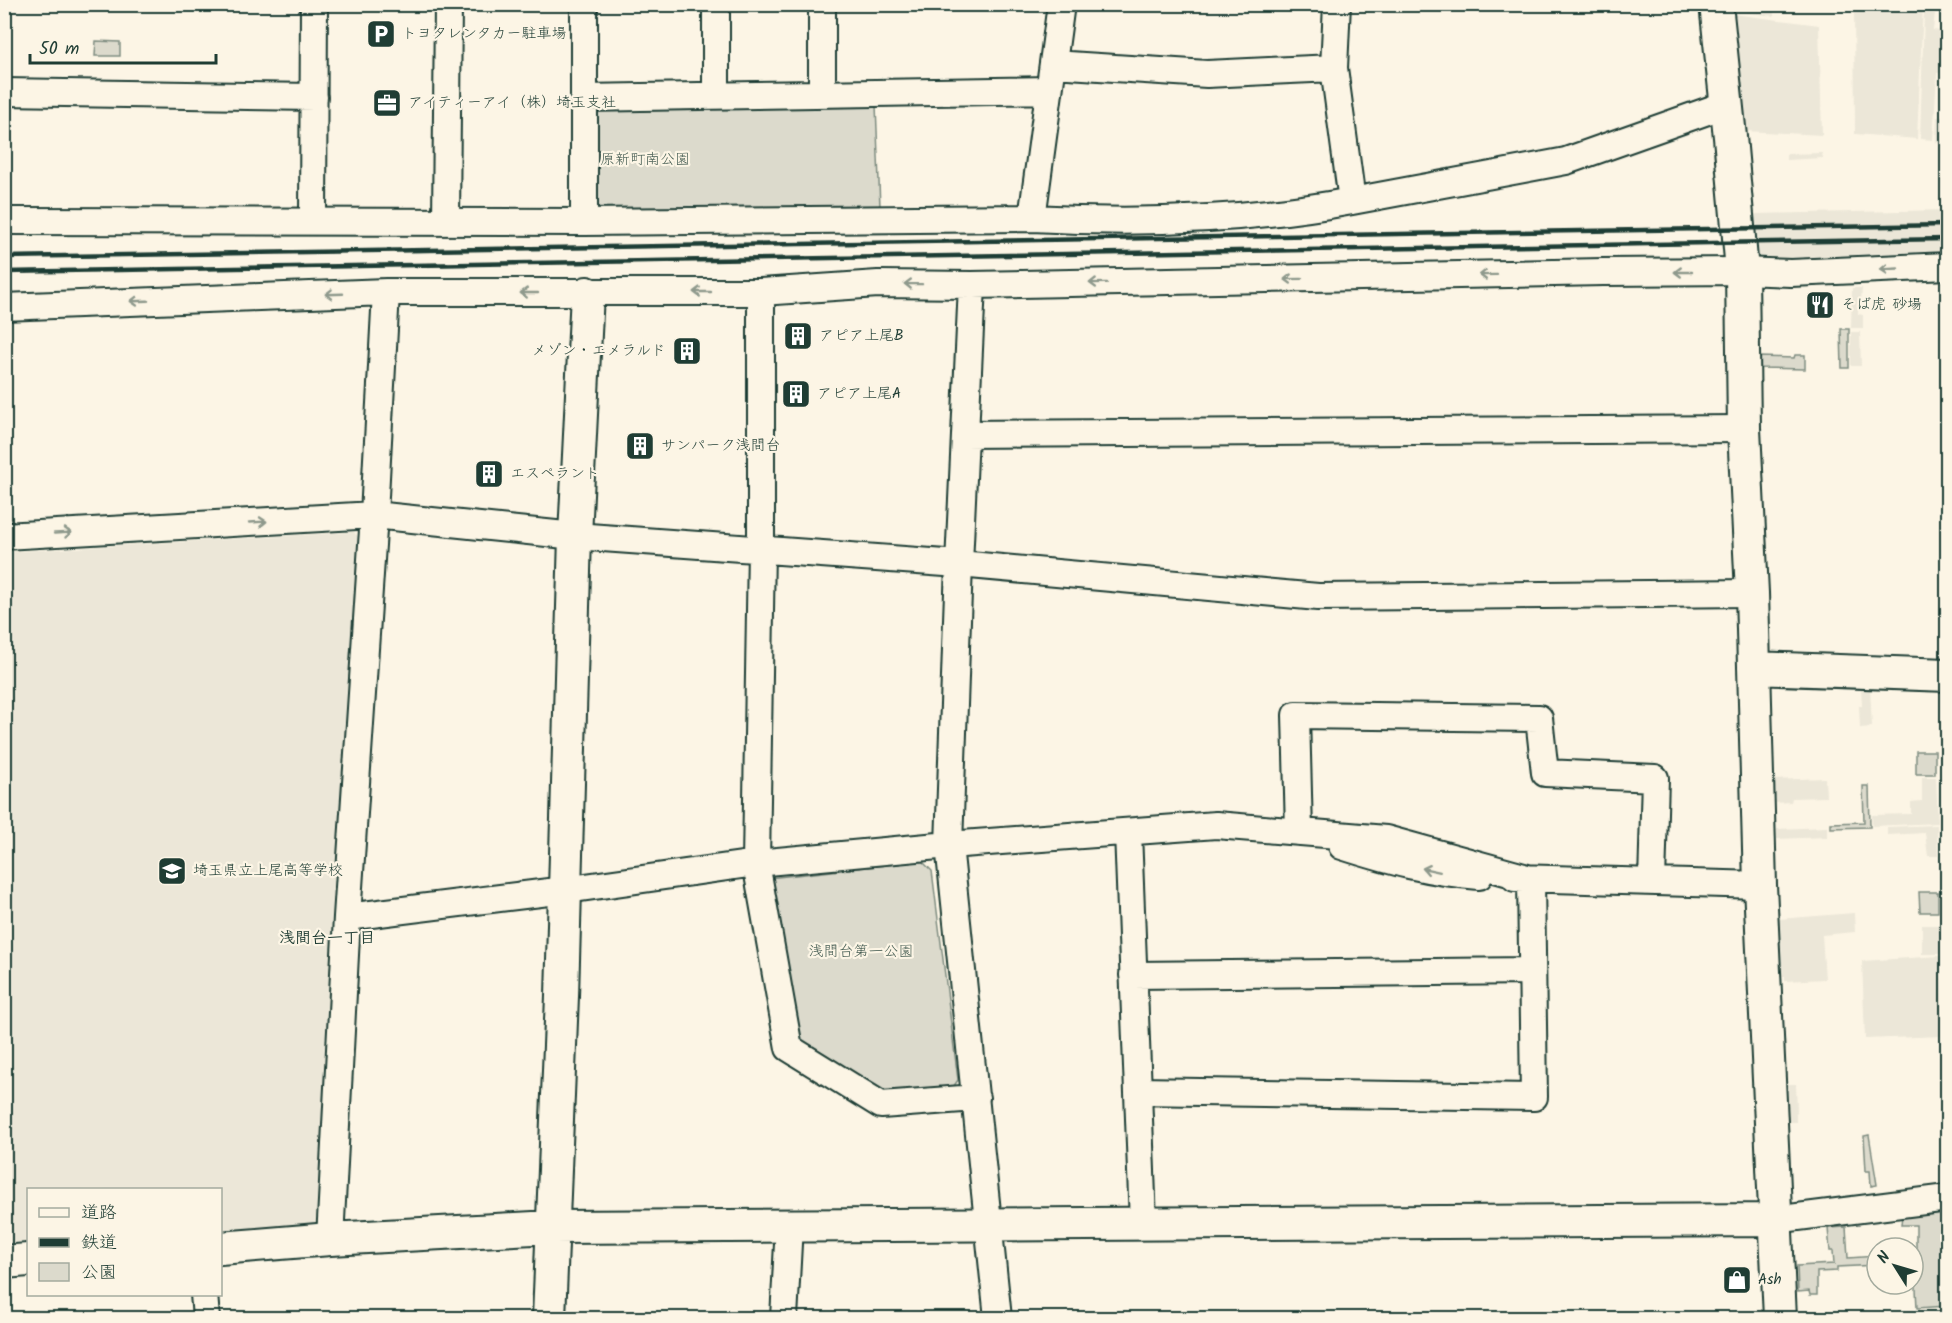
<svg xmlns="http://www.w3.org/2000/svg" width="1952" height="1323" viewBox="0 0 1952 1323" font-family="Kalam,'Klee One',sans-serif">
  <rect width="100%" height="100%" fill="#fcf5e5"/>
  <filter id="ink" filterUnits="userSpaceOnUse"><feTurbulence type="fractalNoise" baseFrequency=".0167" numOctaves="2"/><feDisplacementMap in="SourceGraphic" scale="12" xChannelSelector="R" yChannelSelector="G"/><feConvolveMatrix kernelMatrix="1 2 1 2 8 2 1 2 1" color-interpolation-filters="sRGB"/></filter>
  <g filter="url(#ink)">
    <path fill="#ece7d8" d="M1731,5h43v11l-42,-5z
      M1854,5h69l-6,134 -62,-5z
      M1924,12l11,1 -2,17 7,1v7l7,1v34h-10l-4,67 -13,-1z
      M1733,14l86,11 3,110 -77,-4z
      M1937,117h10v28l-11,-3z
      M1822,153l1,5 -37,2v-6z
      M1947,210v46l-188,4 -4,-46z
      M1852,288h10l-1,13h-3v13l5,1v13h-12z
      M1851,332h9l1,34h-10z
      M354,532l5,6 -38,679 -8,9 -92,6 -1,-42h-192v55l-23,2v-695z
      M1861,687h9l2,40 -12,1 -1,-22h3z
      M1922,777h14l2,46 -66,3v-11l39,-1v-12l11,-1z
      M1825,778l1,19 -34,1 -1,4 -17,1 -1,-23z
      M1937,825l1,31h-10l-3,-23 -38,2v-8z
      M1827,827v10l-50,2v-10z
      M1854,913l1,19 -33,3 3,44 -40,2v-5h-3l-3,-57z
      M1922,925h18v29h-18z
      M1941,956l2,80 -78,3 -3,-78z
      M1786,1084h10l1,28 -1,1v9h-8z
      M1914,1310v8h-36l-1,-6z"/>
    <path fill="#dcdacc" stroke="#7e8c80" stroke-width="1.5" d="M96,41l24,1v14h-25z
      M876,105l4,102 -278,7 -10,-9 1,-89 6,-8z
      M1841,329h8v39h-7z
      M1795,355h10v14l-47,-1v-11l36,1z
      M1916,751h19v23h-19z
      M1863,786h6l1,41 -39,1v-5l33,-1z
      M922,861l10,10 26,209 -11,16 -65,3 -89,-56 -24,-165z
      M1919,892h19v20h-18z
      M1869,1135l8,50 -6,1 -1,-15h-4l-2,-35z
      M1947,1211v95l-30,2 -2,-39 -2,-1v-12l3,-1v-30h-15l1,-9z
      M1846,1227l2,31 29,-2v9l-40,2v4l-20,1v23h-7l-1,-4 -11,1 -1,-26 37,-2 -1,-13h-3l-2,-23z"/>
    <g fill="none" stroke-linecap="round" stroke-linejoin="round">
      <g stroke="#1f3d34" stroke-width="30">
        <path id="minor" d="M1337,4l-3,64 18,133 214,-40 161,-57
          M1053,64l154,10 127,-6
          M4,92l310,5
          M822,94v-90
          M716,95v-91
          M584,98l465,-8
          M1032,218c105,6 217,2 320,-17
          M4,221l580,1 448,-4 29,-214
          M313,221l1,-217
          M446,221l2,-217
          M584,222v-218
          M972,285l-13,279 -10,281 49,473
          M761,292v256l-5,315 33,185 92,57 95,-7
          M4,307l382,-15h375l117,-8 94,1 631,-13 139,-1 49,2 157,-7
          M965,434l779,-5
          M4,536l370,-21 201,21 384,28 359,33 434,-4
          M1128,832l15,391
          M1299,832l-3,-117 243,3 6,55 110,5 -3,104
          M1342,846c47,15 87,26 137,30
          M1515,878l245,7
          M347,917l218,-27 191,-27 193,-18 267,-20 170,14 145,40
          M1133,975l399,-4
          M1138,1091l396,6 -3,-218
          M1774,1220l174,-22
          M330,1239l17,-322 27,-402 12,-223
          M204,1294l2,24
          M784,1318l5,-93"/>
      </g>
      <g stroke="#1f3d34" stroke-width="36">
        <path id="tertiary" d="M1716,4l14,133 12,134 2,158 8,164 8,292 20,433
          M1754,668l194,7
          M220,1248l110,-9 222,-12 1222,-7
          M4,1262l24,-2
          M549,1318l13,-322 13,-460 12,-243"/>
      </g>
      <use href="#minor" stroke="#fcf5e5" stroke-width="26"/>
      <use href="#tertiary" stroke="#fcf5e5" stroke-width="32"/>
      <path stroke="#1f3d34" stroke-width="4.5" d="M4,257l1944,-32
        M4,272l1944,-33"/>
    </g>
    <defs><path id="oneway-shaft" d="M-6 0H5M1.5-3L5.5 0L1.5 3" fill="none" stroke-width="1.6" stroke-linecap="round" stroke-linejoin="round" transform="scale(1.5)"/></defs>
    <g stroke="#8e998c">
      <use href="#oneway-shaft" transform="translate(1889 269) rotate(177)"/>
      <use href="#oneway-shaft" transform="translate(1683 272) rotate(180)"/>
      <use href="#oneway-shaft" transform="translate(1488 275) rotate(179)"/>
      <use href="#oneway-shaft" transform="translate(1293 279) rotate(179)"/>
      <use href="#oneway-shaft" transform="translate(1098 283) rotate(179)"/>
      <use href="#oneway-shaft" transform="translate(913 284) rotate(-179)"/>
      <use href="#oneway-shaft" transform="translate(702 292) rotate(180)"/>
      <use href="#oneway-shaft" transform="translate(529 293) rotate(-180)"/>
      <use href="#oneway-shaft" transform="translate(334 294) rotate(178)"/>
      <use href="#oneway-shaft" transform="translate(139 301) rotate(178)"/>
      <use href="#oneway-shaft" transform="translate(258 522) rotate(-3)"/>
      <use href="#oneway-shaft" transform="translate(63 533) rotate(-3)"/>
      <use href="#oneway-shaft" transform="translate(1431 870) rotate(-168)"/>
    </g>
  </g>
  <defs>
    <g id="parking-square" transform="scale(1.5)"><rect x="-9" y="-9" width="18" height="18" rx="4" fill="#1f3d34" stroke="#fcf5e5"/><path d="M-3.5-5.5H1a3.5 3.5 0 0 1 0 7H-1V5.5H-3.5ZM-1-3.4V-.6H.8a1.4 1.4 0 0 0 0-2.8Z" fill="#fff"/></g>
    <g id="office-square" transform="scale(1.5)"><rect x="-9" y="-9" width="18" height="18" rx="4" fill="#1f3d34" stroke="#fcf5e5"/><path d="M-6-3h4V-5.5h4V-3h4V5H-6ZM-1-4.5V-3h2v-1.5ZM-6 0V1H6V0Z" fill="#fff"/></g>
    <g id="restaurant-square" transform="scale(1.5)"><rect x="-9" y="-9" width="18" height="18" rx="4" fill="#1f3d34" stroke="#fcf5e5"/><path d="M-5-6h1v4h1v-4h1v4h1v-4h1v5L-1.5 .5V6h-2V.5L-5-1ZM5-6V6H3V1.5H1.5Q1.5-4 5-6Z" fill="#fff"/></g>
    <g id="building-square" transform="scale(1.5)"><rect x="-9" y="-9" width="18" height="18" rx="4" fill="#1f3d34" stroke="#fcf5e5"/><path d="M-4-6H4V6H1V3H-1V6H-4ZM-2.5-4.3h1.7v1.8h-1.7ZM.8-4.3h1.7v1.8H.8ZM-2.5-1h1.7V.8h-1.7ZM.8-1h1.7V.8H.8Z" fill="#fff"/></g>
    <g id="school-square" transform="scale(1.5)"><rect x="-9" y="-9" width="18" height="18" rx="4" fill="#1f3d34" stroke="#fcf5e5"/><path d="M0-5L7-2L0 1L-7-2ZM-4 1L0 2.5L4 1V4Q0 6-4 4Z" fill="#fff"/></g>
    <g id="shop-square" transform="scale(1.5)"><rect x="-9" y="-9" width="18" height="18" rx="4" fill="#1f3d34" stroke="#fcf5e5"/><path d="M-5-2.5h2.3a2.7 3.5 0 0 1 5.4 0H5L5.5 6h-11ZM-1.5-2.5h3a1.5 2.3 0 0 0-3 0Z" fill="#fff"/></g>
  </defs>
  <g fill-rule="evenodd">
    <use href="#parking-square" x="381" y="34"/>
    <use href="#office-square" x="387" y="103"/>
    <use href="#restaurant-square" x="1820" y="305"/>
    <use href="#building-square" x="798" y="336"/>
    <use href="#building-square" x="687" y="351"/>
    <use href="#building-square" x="796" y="394"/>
    <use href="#building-square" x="640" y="446"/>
    <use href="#building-square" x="489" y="474"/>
    <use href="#school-square" x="172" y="871"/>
    <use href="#shop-square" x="1737" y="1280"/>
  </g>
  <g text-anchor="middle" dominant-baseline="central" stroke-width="4.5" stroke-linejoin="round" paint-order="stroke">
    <g font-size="15" fill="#1f3d34" stroke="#fcf5e5" text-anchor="start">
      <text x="402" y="34">トヨタレンタカー駐車場</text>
      <text x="408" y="103">アイティーアイ（株）埼玉支社</text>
      <text x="1841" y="305">そば虎 砂場</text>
      <text x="819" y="336">アピア上尾B</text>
      <text x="666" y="351" text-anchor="end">メゾン・エメラルド</text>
      <text x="817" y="394">アピア上尾A</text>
      <text x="661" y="446">サンパーク浅間台</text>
      <text x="510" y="474">エスペラント</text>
      <text x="193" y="871">埼玉県立上尾高等学校</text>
      <text x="1758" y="1280">Ash</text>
    </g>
    <g font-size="15" fill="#455c52" stroke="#fcf5e5">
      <text x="645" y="160">原新町南公園</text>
      <text x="861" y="952">浅間台第一公園</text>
    </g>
    <g font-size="16" font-weight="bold" fill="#1f3d34" stroke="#fcf5e5">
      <text x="327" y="938">浅間台一丁目</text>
    </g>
  </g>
  <rect width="1952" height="1323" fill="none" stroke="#fcf5e5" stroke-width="24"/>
  <rect x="12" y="12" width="1928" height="1299" fill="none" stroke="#1f3d34" stroke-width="2" filter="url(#ink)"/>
  <rect x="27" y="1188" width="195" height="108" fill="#fcf5e5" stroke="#a4ab9e" stroke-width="1.5"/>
  <rect x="39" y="1208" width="30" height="9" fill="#fcf5e5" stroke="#a4ab9e" stroke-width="1.5"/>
  <text x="81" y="1218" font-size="18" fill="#1f3d34">道路</text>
  <rect x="39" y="1238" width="30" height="9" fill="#1f3d34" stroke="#a4ab9e" stroke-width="1.5"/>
  <text x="81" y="1248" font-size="18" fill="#1f3d34">鉄道</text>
  <rect x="39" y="1263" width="30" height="18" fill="#dcdacc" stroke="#a4ab9e" stroke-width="1.5"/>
  <text x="81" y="1278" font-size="18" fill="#1f3d34">公園</text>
  <g transform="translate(1895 1266) rotate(307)"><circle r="28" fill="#fcf5e5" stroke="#a4ab9e" stroke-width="1.5"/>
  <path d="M0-4.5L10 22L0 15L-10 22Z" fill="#1f3d34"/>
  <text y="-9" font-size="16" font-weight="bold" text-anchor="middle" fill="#1f3d34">N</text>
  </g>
  <path d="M30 54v9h186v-9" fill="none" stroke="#1f3d34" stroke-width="3"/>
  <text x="39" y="54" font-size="18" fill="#1f3d34" stroke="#fcf5e5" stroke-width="4.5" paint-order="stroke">50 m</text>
</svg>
